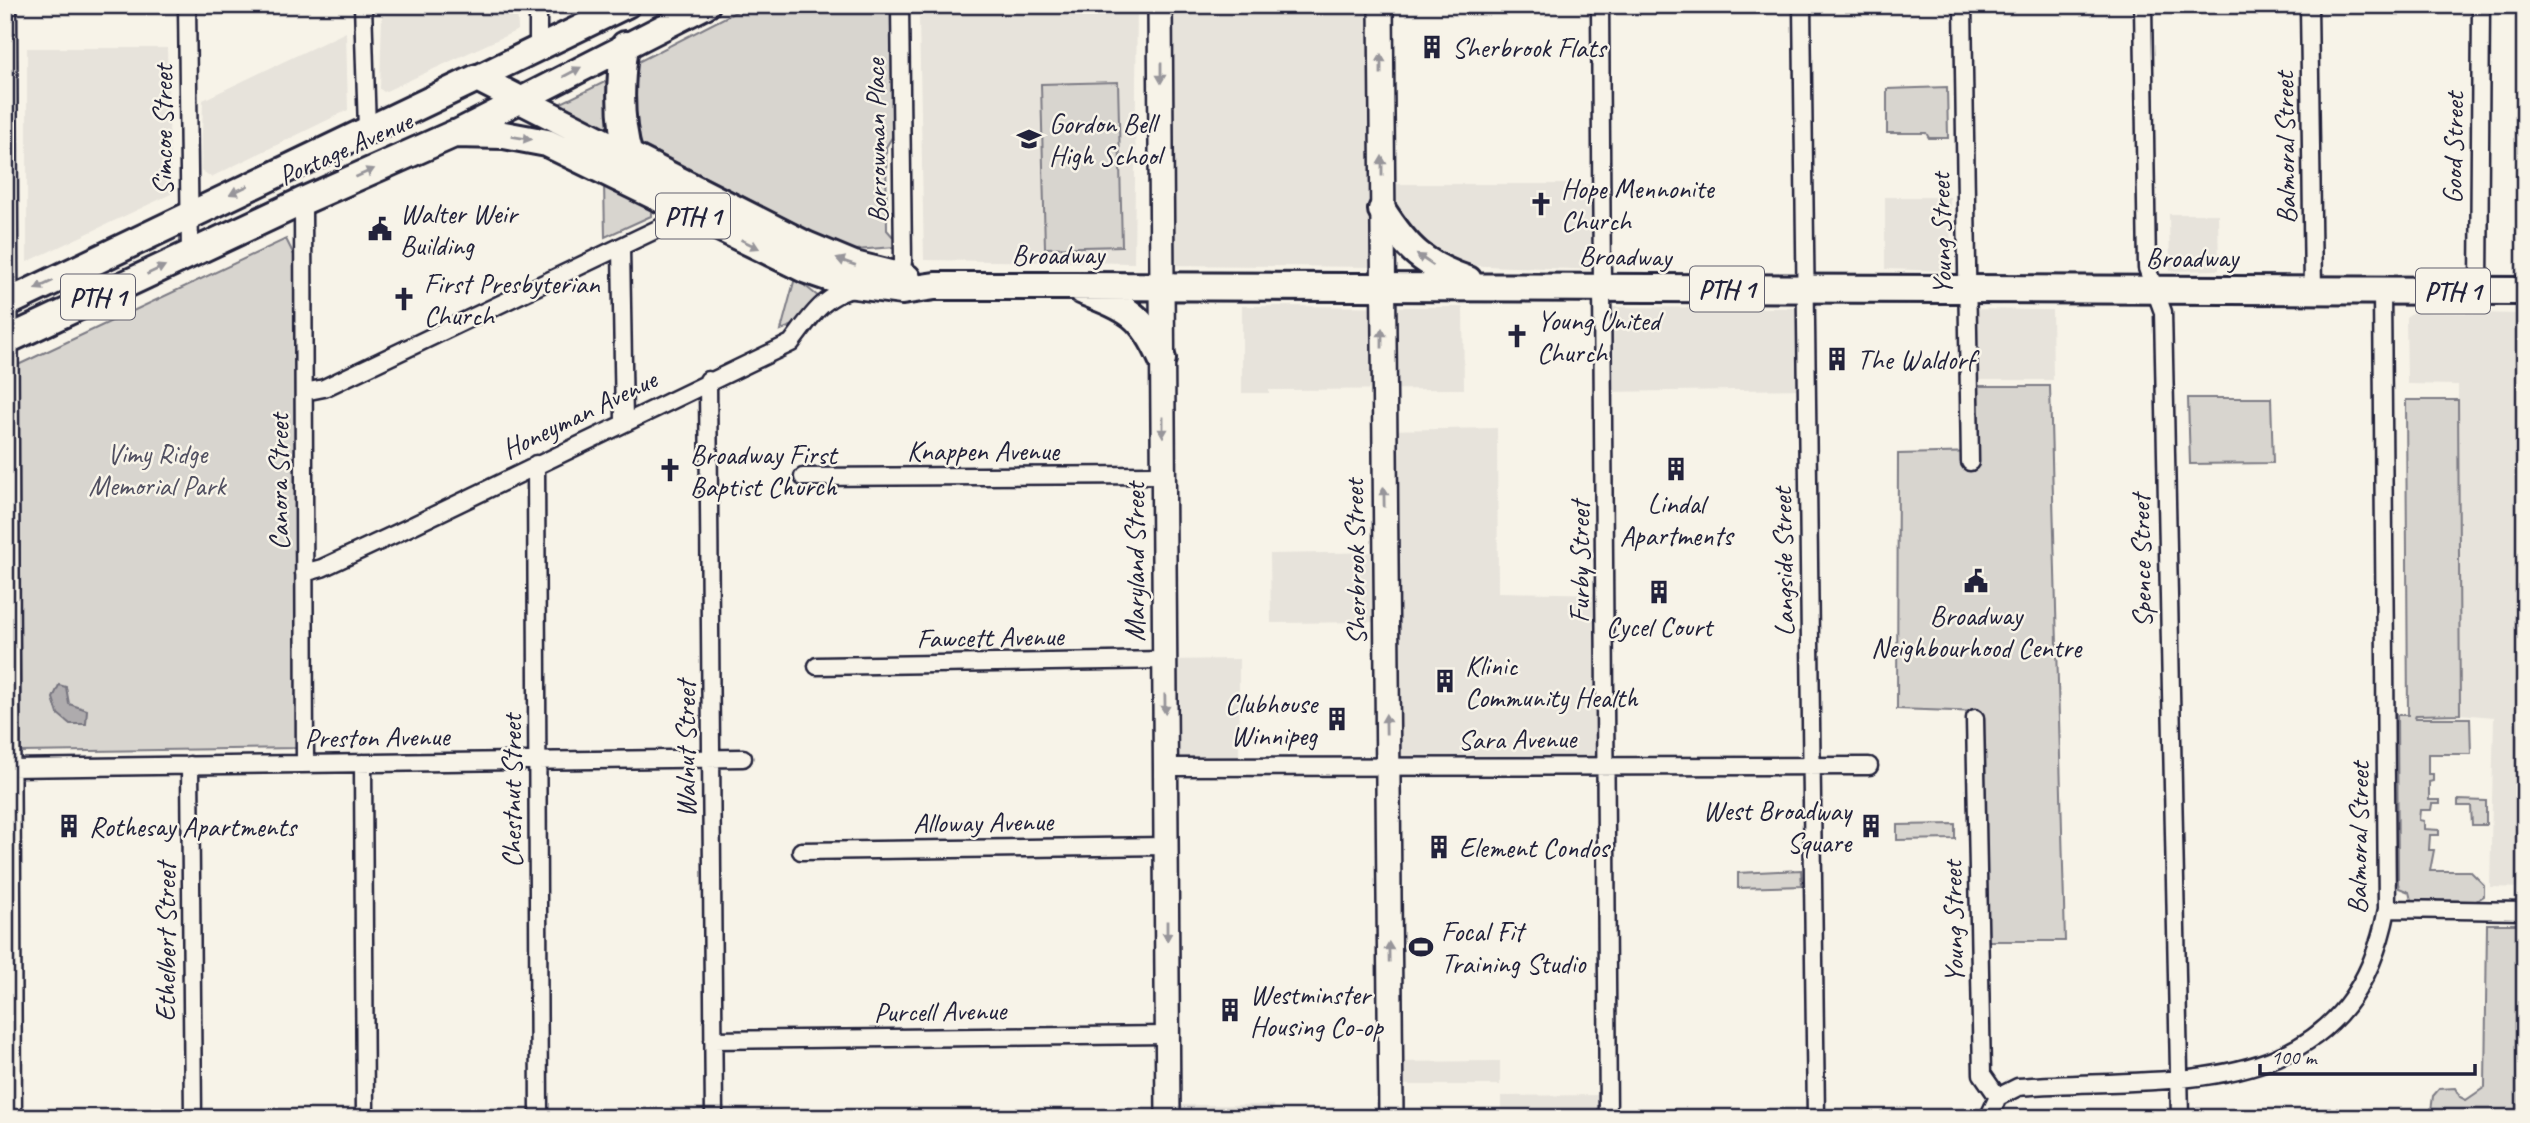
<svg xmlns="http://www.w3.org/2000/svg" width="2530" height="1123" viewBox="0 0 2530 1123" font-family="Caveat,sans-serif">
  <rect width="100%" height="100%" fill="#f7f3e8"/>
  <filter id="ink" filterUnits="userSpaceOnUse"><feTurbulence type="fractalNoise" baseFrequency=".0143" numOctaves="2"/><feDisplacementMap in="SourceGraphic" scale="14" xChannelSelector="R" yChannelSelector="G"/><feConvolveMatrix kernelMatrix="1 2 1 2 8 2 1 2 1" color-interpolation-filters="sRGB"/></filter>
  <g filter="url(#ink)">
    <path fill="#e7e3db" d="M400,5h117l1,25 -134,62 -4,-3 2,-74z
      M947,5h190l-3,258 -210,-3 -5,-242z
      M1160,5h221l1,179h221v86l-146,-5 -12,-5 -39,-29 -24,36 -220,-2z
      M346,32l2,78 -137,67 -10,-7 2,-70z
      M27,48h140l4,146 -144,68z
      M1885,197h65l1,74 -66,-2z
      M2169,214h49l1,56 -49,1z
      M1242,306l221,1 1,82 -195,1v3h-27z
      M1604,307l200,1 3,81 -202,3z
      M1968,309l84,1 1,70h-84z
      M2413,312l112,2v574l-35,-1 4,-170 -34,-3 -2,-329 -51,-1 -1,-67z
      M1497,428l1,164 108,2v170l-219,2 -2,-144 -114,1 -1,-69 114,-2 -1,-122z
      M1239,659v107l-73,1 -2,-107z
      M1500,1061v24h-109l-1,-23z
      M1608,1095v23h-107v-22z
      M1168,1105h106v13h-106z"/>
    <path fill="#d8d5cf" stroke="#7d7c85" stroke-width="2" d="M749,5h147l-2,129 -8,13 1,83 7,8 1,9 -40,3 -29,-11 -195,-100 -1,-73z
      M611,79l8,57 -60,-32z
      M1118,82l4,164 -77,2 -4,-164z
      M1947,87l1,51h-19l-3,-5h-39v-44z
      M604,183l47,24v9l-46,21z
      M286,239l8,16 2,493 -275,4 -3,-387z
      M795,278l29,23 -23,21 -20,8z
      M1978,386h72l15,555h-82l-1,-229 -85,-3 1,-255 81,-2z
      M2188,398h83l2,65 -83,1z
      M2406,400h52l2,314 -44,1 -1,3h55l1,36h-43v20h5v7l-4,1v18h11v4h-8l-1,6h-11l-1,10 5,1v8l15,1v5h-9l-1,15h5l-4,21h40l14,14v11l-8,5 -65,-1 -2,-8 -10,-4 -1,-5 -1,-168h11z
      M2458,800l28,1v24h-14l-1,-19h-13z
      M1955,824v15l-58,1v-15z
      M1801,870l1,16 -64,2v-15z
      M2487,924h38v194h-109l15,-7 2,-15 6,-7 16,-1 5,9 6,3 19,-13z"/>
    <path fill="#aeabad" stroke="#76747f" stroke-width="2" d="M59,685l7,2 3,17 18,6 -1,14h-16l-12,-10 -5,-16z"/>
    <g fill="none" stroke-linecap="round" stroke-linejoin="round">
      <g stroke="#22223b" stroke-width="21">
        <path id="minor" d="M8,5l5,1113
          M187,5l3,249
          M363,5l4,124
          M538,5v43
          M900,5l3,256 -2,15
          M1600,5l8,1113
          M1802,5l14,1113
          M1963,5l7,457
          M2143,5l4,263 16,44 17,806
          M2309,5l4,284
          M303,201l2,563
          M621,248l3,173
          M2479,291l2,-286
          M708,380l6,738
          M304,392l20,-4 365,-174
          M536,464l3,654
          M803,477l360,-2
          M304,573l18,-5 71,-33 398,-192c20,-26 32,-48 65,-55
          M817,666l347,-6
          M1975,718l7,356 16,23
          M363,763l2,355
          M190,765l3,353
          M1166,767l703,-1
          M11,768l732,-10
          M801,851l365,-5
          M2387,909l138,2
          M713,1040l455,-5
          M1988,1118l10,-21 20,-10c151,-12 331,21 369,-178l-5,-618"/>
      </g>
      <g stroke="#22223b" stroke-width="28">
        <path id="secondary" d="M1160,5l8,1113
          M1381,5l10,1113"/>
      </g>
      <g stroke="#22223b" stroke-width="30">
        <path id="primary" d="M477,78l150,-73
          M454,134l253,-129"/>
      </g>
      <g stroke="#22223b" stroke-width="32">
        <path id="trunk" d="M625,45c-5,35 -6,77 4,111
          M1382,210c25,39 42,55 86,70
          M1083,291c45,18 59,23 79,68
          M5,304l472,-226 329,167 48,20 53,13
          M5,341l298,-140 151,-67 50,1 43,8 260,127 41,14 54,7 33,-5h133l1457,5"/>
      </g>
      <use href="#minor" stroke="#f7f3e8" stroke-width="16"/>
      <use href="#secondary" stroke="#f7f3e8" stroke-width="23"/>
      <use href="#primary" stroke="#f7f3e8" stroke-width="24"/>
      <use href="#trunk" stroke="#f7f3e8" stroke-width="26"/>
    </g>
    <defs><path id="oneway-solid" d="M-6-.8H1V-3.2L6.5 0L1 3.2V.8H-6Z" transform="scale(1.75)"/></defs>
    <g fill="#97959a">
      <use href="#oneway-solid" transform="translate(1381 64) rotate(-90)"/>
      <use href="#oneway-solid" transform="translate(572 72) rotate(-28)"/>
      <use href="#oneway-solid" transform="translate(1161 73) rotate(90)"/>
      <use href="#oneway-solid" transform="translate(522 138) rotate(9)"/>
      <use href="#oneway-solid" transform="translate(1382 166) rotate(-90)"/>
      <use href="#oneway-solid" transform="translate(365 173) rotate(-24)"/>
      <use href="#oneway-solid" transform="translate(239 190) rotate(154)"/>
      <use href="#oneway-solid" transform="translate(750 244) rotate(26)"/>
      <use href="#oneway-solid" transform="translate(1425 260) rotate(-146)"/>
      <use href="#oneway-solid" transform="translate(846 262) rotate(-161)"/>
      <use href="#oneway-solid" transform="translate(156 270) rotate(-25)"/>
      <use href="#oneway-solid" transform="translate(44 285) rotate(154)"/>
      <use href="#oneway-solid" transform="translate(1382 338) rotate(-90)"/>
      <use href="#oneway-solid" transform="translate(1163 427) rotate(90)"/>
      <use href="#oneway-solid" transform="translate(1384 497) rotate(-91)"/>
      <use href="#oneway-solid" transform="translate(1165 704) rotate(89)"/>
      <use href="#oneway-solid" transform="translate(1386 724) rotate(-91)"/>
      <use href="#oneway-solid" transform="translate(1167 931) rotate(90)"/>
      <use href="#oneway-solid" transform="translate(1389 952) rotate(-91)"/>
    </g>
  </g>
  <defs>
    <g id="building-bare" transform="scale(1.89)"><path d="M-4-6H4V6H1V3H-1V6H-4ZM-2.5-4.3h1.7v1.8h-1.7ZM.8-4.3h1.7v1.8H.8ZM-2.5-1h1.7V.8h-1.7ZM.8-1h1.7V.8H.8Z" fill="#22223b" stroke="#f7f3e8" stroke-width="2.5" paint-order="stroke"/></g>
    <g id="school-bare" transform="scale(1.89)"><path d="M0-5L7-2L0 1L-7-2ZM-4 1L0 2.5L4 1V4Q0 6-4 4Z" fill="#22223b" stroke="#f7f3e8" stroke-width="2.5" paint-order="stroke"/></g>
    <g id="church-bare" transform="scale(1.89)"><path d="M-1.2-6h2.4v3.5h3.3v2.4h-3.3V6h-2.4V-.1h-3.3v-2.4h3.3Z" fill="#22223b" stroke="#f7f3e8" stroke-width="2.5" paint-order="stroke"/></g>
    <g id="civic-bare" transform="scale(1.89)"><path d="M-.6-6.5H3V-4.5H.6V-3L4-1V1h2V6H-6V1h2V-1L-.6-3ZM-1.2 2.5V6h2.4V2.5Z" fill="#22223b" stroke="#f7f3e8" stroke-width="2.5" paint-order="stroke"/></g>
    <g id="stadium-bare" transform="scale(1.89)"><path d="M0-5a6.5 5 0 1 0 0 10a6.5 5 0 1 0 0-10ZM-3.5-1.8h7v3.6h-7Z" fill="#22223b" stroke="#f7f3e8" stroke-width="2.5" paint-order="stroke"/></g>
  </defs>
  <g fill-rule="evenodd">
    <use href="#building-bare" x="1432" y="47"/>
    <use href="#school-bare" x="1029" y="139"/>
    <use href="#church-bare" x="1541" y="204"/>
    <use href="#civic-bare" x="380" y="229"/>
    <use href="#church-bare" x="404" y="299"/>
    <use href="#church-bare" x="1517" y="336"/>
    <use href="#building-bare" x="1837" y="359"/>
    <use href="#building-bare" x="1676" y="469"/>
    <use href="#church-bare" x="670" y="470"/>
    <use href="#civic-bare" x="1976" y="581"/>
    <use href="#building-bare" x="1659" y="592"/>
    <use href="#building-bare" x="1445" y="681"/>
    <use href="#building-bare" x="1337" y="719"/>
    <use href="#building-bare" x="69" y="826"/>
    <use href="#building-bare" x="1871" y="826"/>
    <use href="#building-bare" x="1439" y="847"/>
    <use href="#stadium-bare" x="1421" y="947"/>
    <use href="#building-bare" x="1230" y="1010"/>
  </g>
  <g text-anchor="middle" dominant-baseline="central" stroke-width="5" stroke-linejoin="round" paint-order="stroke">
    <g fill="#f7f3e8" stroke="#62616f" stroke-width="2">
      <rect x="656" y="193.5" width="74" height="45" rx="5"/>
      <rect x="1690" y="266.5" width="74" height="45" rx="5"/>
      <rect x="2416" y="268.5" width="74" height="45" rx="5"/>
      <rect x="61" y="274.5" width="74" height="45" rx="5"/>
    </g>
    <g font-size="26" font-weight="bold" fill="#22223b">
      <text x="693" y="216">PTH 1</text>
      <text x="1727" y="289">PTH 1</text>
      <text x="2453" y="291">PTH 1</text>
      <text x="98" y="297">PTH 1</text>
    </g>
    <g font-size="28" fill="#22223b" stroke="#f7f3e8" text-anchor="start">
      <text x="1452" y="47">Sherbrook Flats</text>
      <text x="1049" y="123">Gordon Bell<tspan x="1049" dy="32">High School</tspan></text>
      <text x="1561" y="188">Hope Mennonite<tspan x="1561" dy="32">Church</tspan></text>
      <text x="400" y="213">Walter Weir<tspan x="400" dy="32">Building</tspan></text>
      <text x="424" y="283">First Presbyterian<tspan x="424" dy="32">Church</tspan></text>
      <text x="1537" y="320">Young United<tspan x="1537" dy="32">Church</tspan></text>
      <text x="1857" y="359">The Waldorf</text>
      <text x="690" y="454">Broadway First<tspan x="690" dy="32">Baptist Church</tspan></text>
      <text x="1676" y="503" text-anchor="middle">Lindal<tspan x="1676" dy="32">Apartments</tspan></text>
      <text x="1976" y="615" text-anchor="middle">Broadway<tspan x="1976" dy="32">Neighbourhood Centre</tspan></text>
      <text x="1659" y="626" text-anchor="middle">Cycel Court</text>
      <text x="1465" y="665">Klinic<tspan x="1465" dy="32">Community Health</tspan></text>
      <text x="1317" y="703" text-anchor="end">Clubhouse<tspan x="1317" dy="32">Winnipeg</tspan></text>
      <text x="1851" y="810" text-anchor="end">West Broadway<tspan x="1851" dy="32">Square</tspan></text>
      <text x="89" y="826">Rothesay Apartments</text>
      <text x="1459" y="847">Element Condos</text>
      <text x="1441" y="931">Focal Fit<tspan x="1441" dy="32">Training Studio</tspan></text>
      <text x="1250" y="994">Westminster<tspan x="1250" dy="32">Housing Co-op</tspan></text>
    </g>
    <g font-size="28" fill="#22223b" stroke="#f7f3e8">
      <text transform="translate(162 130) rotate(-90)">Simcoe Street</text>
      <text transform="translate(876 141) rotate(-91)">Borrowman Place</text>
      <text transform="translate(345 148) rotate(-24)">Portage Avenue</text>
      <text transform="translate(2285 148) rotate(-91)">Balmoral Street</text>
      <text transform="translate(2453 148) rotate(-89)">Good Street</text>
      <text transform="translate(1941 234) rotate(-91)">Young Street</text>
      <text x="1058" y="254">Broadway</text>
      <text transform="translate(1625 256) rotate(1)">Broadway</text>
      <text x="2192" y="257">Broadway</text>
      <text transform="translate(579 414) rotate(-26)">Honeyman Avenue</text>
      <text x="983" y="450">Knappen Avenue</text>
      <text transform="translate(278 482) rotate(-90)">Canora Street</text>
      <text transform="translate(2141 561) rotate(-91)">Spence Street</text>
      <text transform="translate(1134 562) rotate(-90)">Maryland Street</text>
      <text transform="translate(1355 562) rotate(-91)">Sherbrook Street</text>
      <text transform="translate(1579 562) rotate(-90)">Furby Street</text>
      <text transform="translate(1783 562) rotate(-91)">Langside Street</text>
      <text transform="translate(990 637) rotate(-1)">Fawcett Avenue</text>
      <text transform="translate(377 737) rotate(-1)">Preston Avenue</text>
      <text transform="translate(1517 739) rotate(-1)">Sara Avenue</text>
      <text transform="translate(685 749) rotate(-90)">Walnut Street</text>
      <text transform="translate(511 791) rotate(-90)">Chestnut Street</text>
      <text transform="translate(983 822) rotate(-1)">Alloway Avenue</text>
      <text transform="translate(2358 838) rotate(-89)">Balmoral Street</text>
      <text transform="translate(1953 922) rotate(-91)">Young Street</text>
      <text transform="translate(165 942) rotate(-90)">Ethelbert Street</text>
      <text transform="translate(940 1011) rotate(-1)">Purcell Avenue</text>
    </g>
    <g font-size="28" fill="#504f60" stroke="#f7f3e8">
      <text x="157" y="453">Vimy Ridge<tspan x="157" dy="32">Memorial Park</tspan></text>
    </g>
  </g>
  <rect width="2530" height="1123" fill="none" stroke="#f7f3e8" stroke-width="28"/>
  <rect x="14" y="14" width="2502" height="1095" fill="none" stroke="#22223b" stroke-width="2.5" filter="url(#ink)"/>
  <path d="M2260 1064v10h215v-10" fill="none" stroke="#22223b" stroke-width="3.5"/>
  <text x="2271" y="1064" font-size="21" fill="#22223b" stroke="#f7f3e8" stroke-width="5" paint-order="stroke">100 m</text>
</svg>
